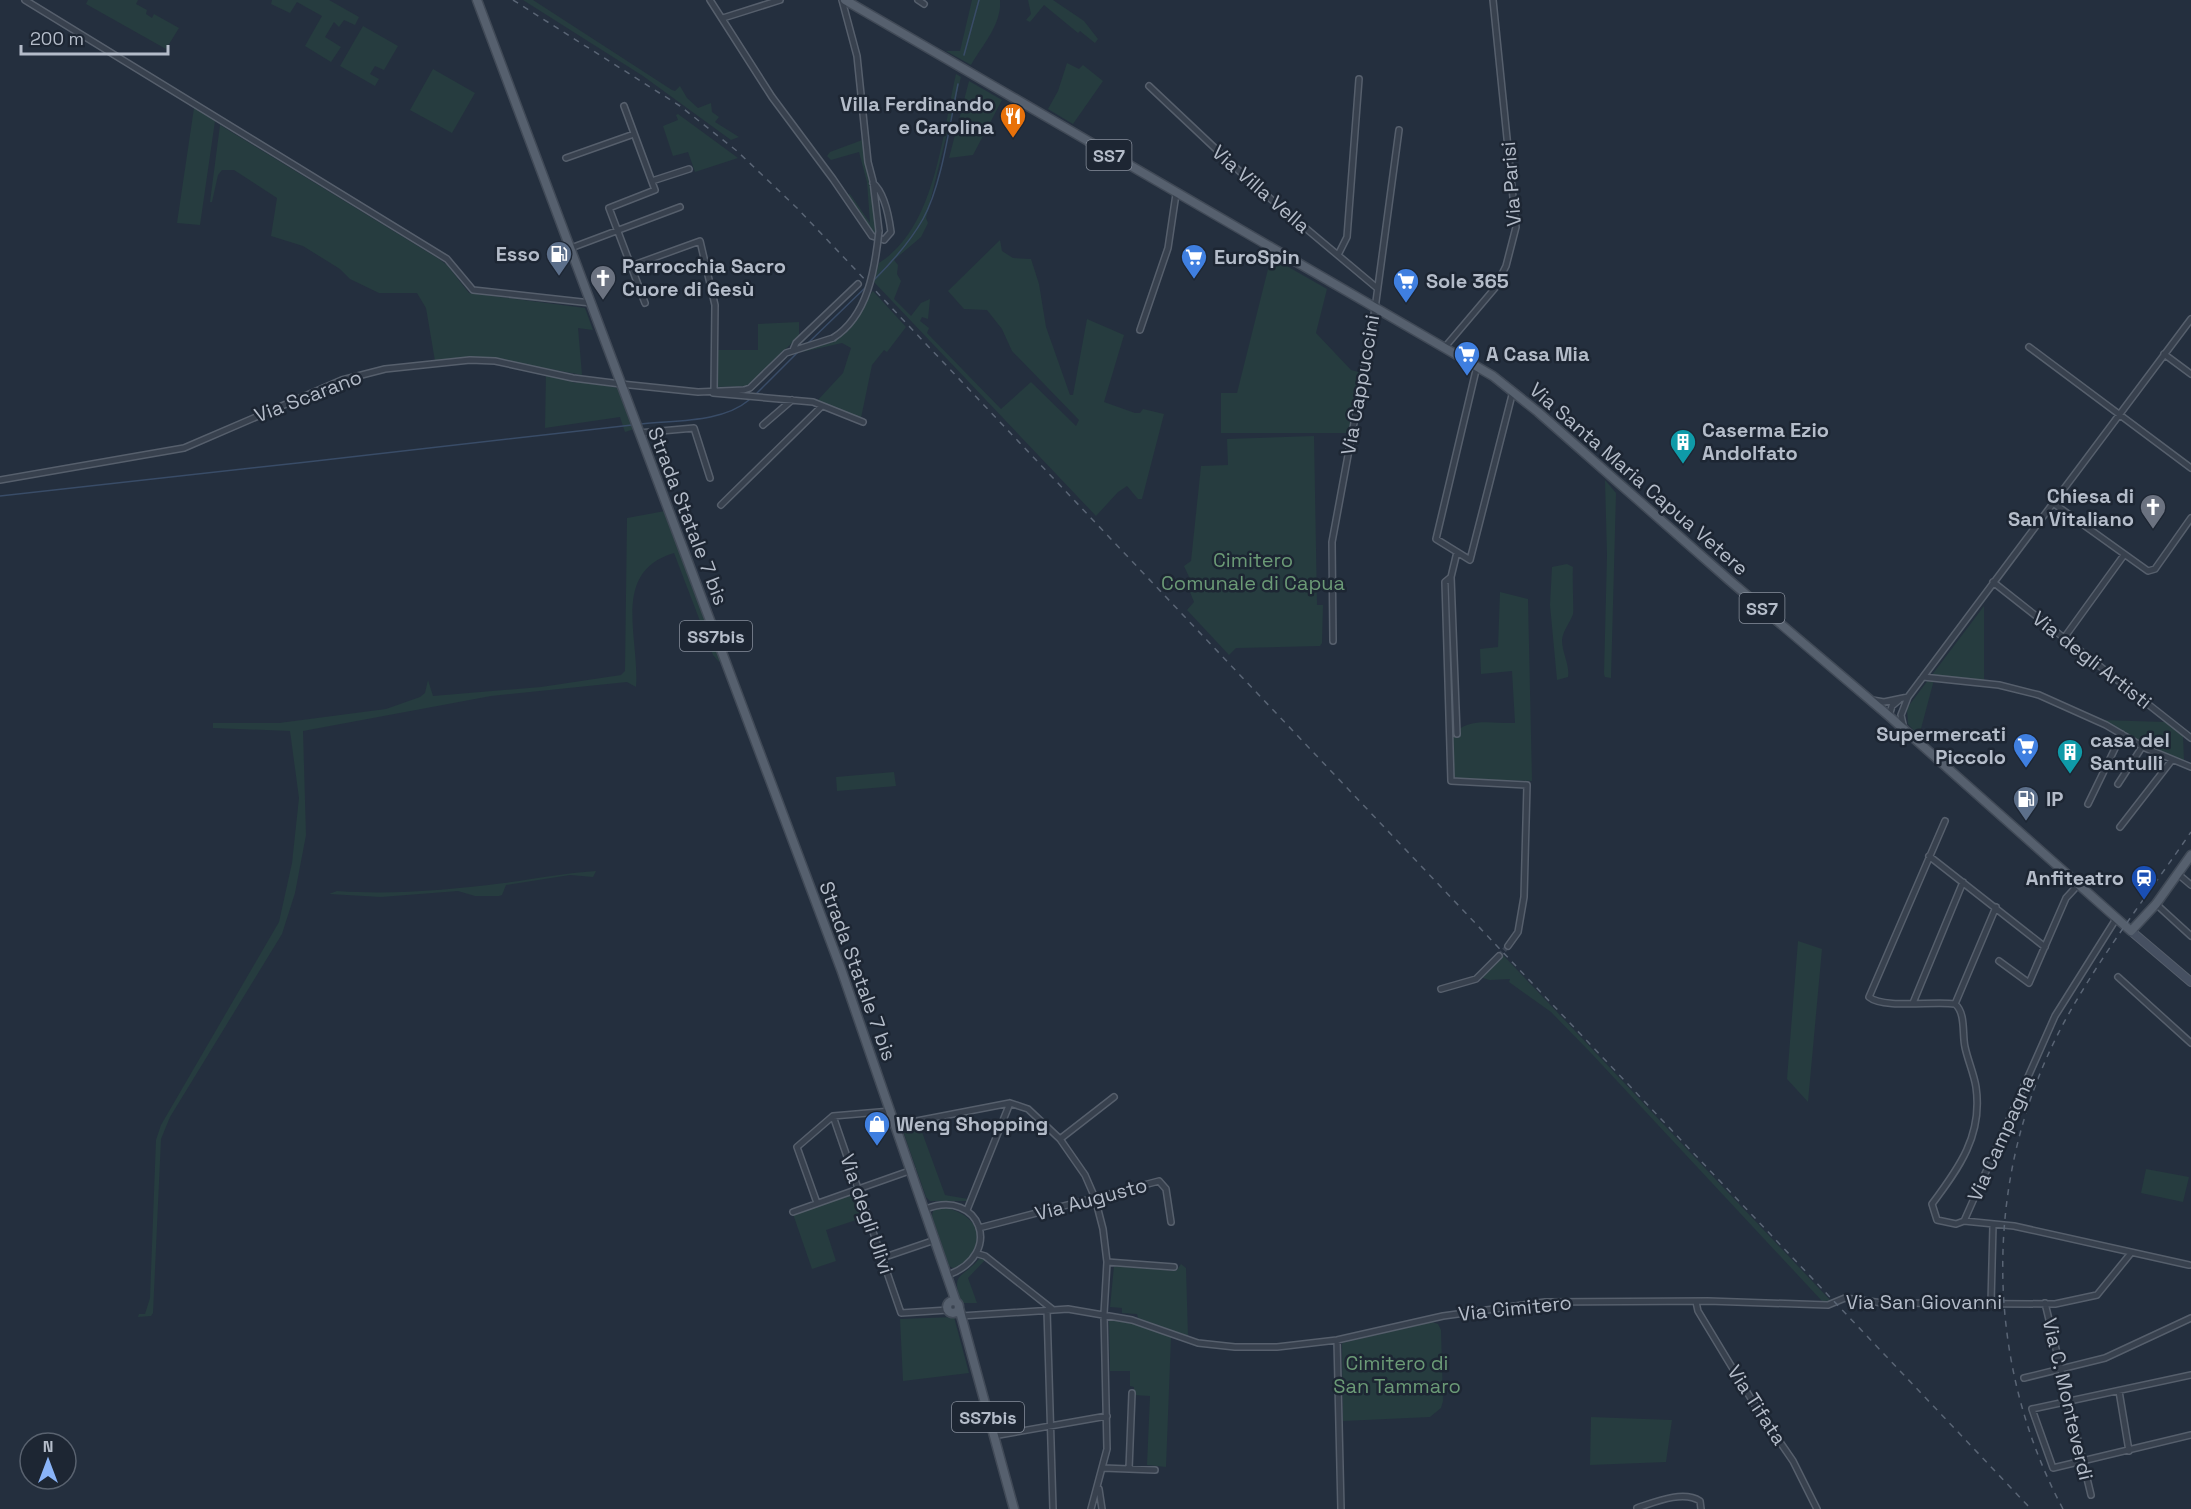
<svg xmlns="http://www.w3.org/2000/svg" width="2191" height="1509" viewBox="0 0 2191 1509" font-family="'Space Grotesk',sans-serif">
  <rect width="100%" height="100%" fill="#242f3e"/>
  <path fill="#263c3f" d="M88,0h50l-2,4 11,6 -1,4 6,4 2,-4 25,14 -13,21 -80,-45z
    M272,0h57l30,17 -4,8 -11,-5 -5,7 -5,-5 -9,15 16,10 -10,15 -26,-16 17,-30 -25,-14 -7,11 -19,-9z
    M523,0h10l139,90 3,1 5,-5 7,12 11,10 13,-5 1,9 7,5 -4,5 24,15 -8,3 -88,-64z
    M972,0h28c2,24 -17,44 -29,65l-25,-14h14z
    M1028,0h25l31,21 14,18 -3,4 -15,-12 -2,2 -34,-28 -14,17 -4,-2 5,-6z
    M363,26l35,20 -14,24 -9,-4 -5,8 9,5 -4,7 -35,-20z
    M1067,63l12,6 4,-4 20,16 -30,43 -25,-15 10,-18z
    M433,69l42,24 -23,40 -42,-23z
    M956,74l5,3 -35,141 2,5 -7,14 -27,23 4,5 -1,9 4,7 -7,18 17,17 10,-13 9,-4 -2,20 -6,-2 -2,4 9,7 -2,5 74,76 30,-27 45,44 3,-6 -67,-69 -10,-22 -15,-19 -23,-1 -16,-18 52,-51 2,11 11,7 18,1 8,25 7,43 24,68h3l14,-76 37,16 -20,67 31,11h5l3,-4 21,5 -22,85h-4l-11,-13 -9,6 -22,24 -222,-234 5,-19c57,-36 63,-129 77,-189z
    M969,81l33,19 -29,55 -24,3z
    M194,108l21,13 -15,104 -23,-2z
    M678,114l60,44 -43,14 -7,-20 -15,4 -10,-30 15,-6 -2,-5z
    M220,125l219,134 8,6 22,28 116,15 8,22 -15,-2 4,47 -92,-17 -55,3 -9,-53 -9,-15h-38l-29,-14 -10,-10 -37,-23 -32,-10 6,-38 -43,-28h-12l-4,5 -6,27h-2z
    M865,139l11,80v16l-30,-40 4,-1 20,29 -3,-41 -8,-30 -28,8 -4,-4 3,-4z
    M1271,257l56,32 -11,44 35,37 8,2 -10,61h-128v-40h16z
    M873,291l33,36 -19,25 -3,-2 -12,15 -11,53 -29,-8 -15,-9 26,-28 8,-25 -9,-5 -40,9c13,-9 30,-10 44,-21 13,-11 16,-29 27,-40z
    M799,322v14l-51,50 -31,1v-37h41v-26z
    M546,372l29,11 6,-2 37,7 16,41 -9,3 -5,-15 -75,11z
    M1314,436l3,169h6l-1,38 -2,3 -84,2 -7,7 -42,-45 7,-8 -6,-15 3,-6 -7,-15 7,-5 10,-95 27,-1 -1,-26z
    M1605,480l11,13 -5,185 -6,-1 -1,-3 3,-119z
    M665,511l55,147 -1,4 -6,-7 -39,-102c-64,19 -34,85 -38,134l-9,-5 -136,14 -188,35 3,104 -11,58 -13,41 -112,183 -9,22 -8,174 -2,3 -13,1 1,-3h6l5,-16 6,-158 5,-15 118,-203 13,-59 7,-65 -9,-67 -77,-3v-5h66l107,-14 34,-12 5,-4 3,-13 5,16 108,-9 80,-12 4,-4 2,-153z
    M1567,564l6,3c-1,9 1,43 0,47 -3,9 -10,16 -11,26 0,13 8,25 6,37l-11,3 -7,-75 2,-38z
    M1500,592l28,7 4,182 -74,-2 -6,-4 -1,-39c18,-20 41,-12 64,-13l-3,-52 -31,3 -1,-25 18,-2z
    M1984,606v75l-49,-5 -16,60 -11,-12 -1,-16z
    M2101,720l64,2 18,14 1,24 -40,-15z
    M894,772l2,14 -59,5 -1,-14z
    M596,871l-3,6 -23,-2 -64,10 -4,10 -3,1h-24l-17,-5 -77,6 -52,-3 8,-3c56,4 111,-1 167,-8 31,-4 60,-10 92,-12z
    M1798,941l24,8 -14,153 -21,-23z
    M1503,955l328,346h-9l-231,-248 -40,-41 -42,-30 1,-3 -20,1 -11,-3z
    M919,1124l26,71 23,4 -1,2h-37l-4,-4 -22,-63 2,-7z
    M2146,1169l43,8 -6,25 -42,-9z
    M854,1194l8,24 -36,12 10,31 -24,8 -19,-55z
    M942,1207c40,7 50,41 13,62l-6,-3 -17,-50 1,-5z
    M979,1259h7l-18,19 9,25h-16c-10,-32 0,-23 18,-44z
    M1181,1264l5,4 2,68 -50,-18 -1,-4 -15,-1v-5l-12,-1 4,-41 62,5z
    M954,1317l15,56 -66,8 -3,-62z
    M1112,1319l14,2 45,16 -5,130 -19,-2 3,-69 -16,-1v-8l-4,-1v-15h-20l-1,-51z
    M1432,1322l6,2 3,6 2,71 -2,7 -11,9 -87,4 -1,-78z
    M1591,1417l81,3 -6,42 -76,3z"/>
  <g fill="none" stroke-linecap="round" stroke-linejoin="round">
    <path stroke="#394c67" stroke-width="1.5" d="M964,55l15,-55
      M874,280c19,-19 36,-38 49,-61 19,-34 27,-97 35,-135
      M808,343l58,-56
      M757,393l41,-41
      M641,424c33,-4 81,-1 108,-24
      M0,496c211,-24 421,-46 632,-71"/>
    <path stroke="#3a4453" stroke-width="5" stroke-dasharray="5 2.5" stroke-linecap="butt" d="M1499,956l9,-10"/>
    <g stroke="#565f6c" stroke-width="8">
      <path id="street" d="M25,0l422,259 26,31 118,13
        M710,0l62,97 61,82 39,57 12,4 7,-8c-2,-15 -6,-39 -18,-49
        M842,0l15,56 11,106 5,19 6,50
        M918,0l6,4
        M723,18l57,-18
        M1149,86l104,98 124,104
        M624,106l31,84 -46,18 36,95
        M566,158l68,-24
        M652,181l37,-12
        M571,248l109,-41
        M1338,255l9,-18 12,-158
        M631,266l69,-25 15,64 -1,85
        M1140,330l28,-82 8,-54
        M1445,347l50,-59 11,-22 10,-39 -23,-227
        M2029,347l162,121
        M793,350l3,-7 62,-59
        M2164,354l27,20
        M1477,366l-41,173 34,21 43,-169
        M713,393l100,9 50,20
        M763,425l29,-25
        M639,433l55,-5 16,50
        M0,480l184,-32 158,-68 43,-11 85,-9 25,1 78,17 48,6 77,8 46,-2 6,-2 36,-35 47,-15
        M2053,503l95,68 7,-2 36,-51
        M721,505l100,-98
        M1457,552l-6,25 -6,5 6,199 76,4 -3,112 -6,35 -10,14
        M1451,577l6,157
        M1993,582l198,156
        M2064,638l60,-83
        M1333,641l-1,-99 43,-233 24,-179
        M1923,677l76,8 40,10 67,30 39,23 46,19
        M1872,700l12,2 24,-5
        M1889,716l3,-10 7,-6
        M1904,729l-3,-14 7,-18 283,-378
        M2118,784l24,-37
        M2088,804l34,-70
        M1945,821l-76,176c14,12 65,4 86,7
        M2120,827l52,-67
        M1929,856l116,91
        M2178,874l13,11
        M2156,904l35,32
        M2116,919l-61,97 -91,205 50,5 175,39
        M1999,961l30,22 37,-85 12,-13
        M2118,977l73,66
        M1441,989l35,-10 23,-23
        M1913,1003l50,-121
        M1955,1004c11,9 7,30 10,43 3,14 9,27 11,40 7,48 -17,81 -44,117l5,16 19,4 8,-3
        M1955,1004l41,-97
        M833,1116l68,197 47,-3
        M896,1125l114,-22 18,6 32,30 25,36 10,23 8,31 4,33 -3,52 3,135 -16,60
        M1060,1139l54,-42
        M817,1203l-20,-56 36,-31 58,-5
        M926,1209c54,-21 79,45 22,66
        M967,1210l43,-107
        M793,1212l119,-42
        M979,1228l180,-47 7,8 5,33
        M978,1254l7,2 67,53
        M882,1258l53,-18
        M1107,1262l67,5
        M1696,1302l2,9 58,96 37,54 24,48
        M1991,1303l2,-78
        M2045,1303l46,192
        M1047,1310l6,199
        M961,1316l107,-7 64,11 66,23 37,4h42l60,-7 106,-24 102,-14 163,-1 120,4 17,-7 38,5 172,1 42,-9 34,-42
        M1337,1340l4,169
        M2191,1375l-159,34 21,59 138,-33
        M2024,1378l81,-20 86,-40
        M2119,1391l10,60
        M993,1436l114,-20
        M1103,1468l52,2
        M1129,1469l3,-76
        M1099,1489l3,20
        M1637,1508c18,-6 46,-18 63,-7l1,8"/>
    </g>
    <g stroke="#565f6c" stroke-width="10">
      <path id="secondary" d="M2131,931l60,51"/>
    </g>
    <g stroke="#414a57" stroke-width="11">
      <path id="primary" d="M477,0l364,969 115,333
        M845,0l648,376 45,36 191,168 160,136 242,215 25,-27 35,-49
        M947 1307a6 6 0 1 1 12 0a6 6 0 1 1-12 0Z
        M959,1308l55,201"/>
    </g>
    <use href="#street" stroke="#38414e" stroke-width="5"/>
    <use href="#secondary" stroke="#465061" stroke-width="8"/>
    <use href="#primary" stroke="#56606e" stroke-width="8"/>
    <path stroke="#5a6575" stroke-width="1.5" stroke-dasharray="6 6" stroke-linecap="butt" d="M513,0l167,106 57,45 60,57 1234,1301
      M2063,1509c-82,-153 -80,-341 4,-492 36,-65 82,-124 124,-185"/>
    <g stroke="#565f6c" stroke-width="8" stroke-linecap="butt">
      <path id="street-bridge" d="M833,338c35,-22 42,-69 46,-107"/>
    </g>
    <use href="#street-bridge" stroke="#38414e" stroke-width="5"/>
  </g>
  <defs>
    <g id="restaurant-pin" transform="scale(1.35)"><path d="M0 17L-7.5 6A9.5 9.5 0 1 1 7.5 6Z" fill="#e8710a" stroke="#1d2633"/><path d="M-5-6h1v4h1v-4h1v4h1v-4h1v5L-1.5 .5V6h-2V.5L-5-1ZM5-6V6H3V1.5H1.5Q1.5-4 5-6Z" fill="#fff"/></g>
    <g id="fuel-pin" transform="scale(1.35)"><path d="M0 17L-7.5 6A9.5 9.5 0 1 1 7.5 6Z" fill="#5c6f8a" stroke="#1d2633"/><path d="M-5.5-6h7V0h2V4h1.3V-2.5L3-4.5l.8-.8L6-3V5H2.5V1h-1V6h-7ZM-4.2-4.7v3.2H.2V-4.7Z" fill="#fff"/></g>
    <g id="supermarket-pin" transform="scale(1.35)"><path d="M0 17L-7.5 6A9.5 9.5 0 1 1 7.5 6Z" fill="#3f7fe0" stroke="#1d2633"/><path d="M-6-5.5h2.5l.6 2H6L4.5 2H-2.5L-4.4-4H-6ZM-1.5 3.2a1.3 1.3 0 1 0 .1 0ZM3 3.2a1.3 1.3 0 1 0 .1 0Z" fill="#fff"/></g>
    <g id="church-pin" transform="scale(1.35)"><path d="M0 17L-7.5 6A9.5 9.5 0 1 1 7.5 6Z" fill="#6b7280" stroke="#1d2633"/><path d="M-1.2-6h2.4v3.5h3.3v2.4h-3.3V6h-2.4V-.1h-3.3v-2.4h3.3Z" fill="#fff"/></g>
    <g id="building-pin" transform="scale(1.35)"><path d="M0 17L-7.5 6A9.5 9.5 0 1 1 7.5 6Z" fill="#0f9aa8" stroke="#1d2633"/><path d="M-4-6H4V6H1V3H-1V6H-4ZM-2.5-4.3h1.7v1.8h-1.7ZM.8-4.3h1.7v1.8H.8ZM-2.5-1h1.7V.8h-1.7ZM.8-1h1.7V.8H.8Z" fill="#fff"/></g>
    <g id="station-pin" transform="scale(1.35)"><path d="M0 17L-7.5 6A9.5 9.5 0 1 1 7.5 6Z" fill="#1a4fb4" stroke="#1d2633"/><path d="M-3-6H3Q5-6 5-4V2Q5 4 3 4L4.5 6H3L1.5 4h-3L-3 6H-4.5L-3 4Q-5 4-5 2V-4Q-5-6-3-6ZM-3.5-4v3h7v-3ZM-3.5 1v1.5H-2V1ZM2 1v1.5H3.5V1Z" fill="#fff"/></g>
    <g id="shop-pin" transform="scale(1.35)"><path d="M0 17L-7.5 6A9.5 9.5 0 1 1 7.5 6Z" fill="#3f7fe0" stroke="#1d2633"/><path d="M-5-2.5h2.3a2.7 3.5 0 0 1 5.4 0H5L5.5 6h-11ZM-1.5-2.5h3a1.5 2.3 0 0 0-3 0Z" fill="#fff"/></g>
  </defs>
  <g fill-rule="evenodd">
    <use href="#restaurant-pin" x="1013" y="116"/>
    <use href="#fuel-pin" x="559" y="254"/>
    <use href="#supermarket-pin" x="1194" y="257"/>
    <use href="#church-pin" x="603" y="278"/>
    <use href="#supermarket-pin" x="1406" y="281"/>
    <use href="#supermarket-pin" x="1467" y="354"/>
    <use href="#building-pin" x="1683" y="442"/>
    <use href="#church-pin" x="2153" y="507"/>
    <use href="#supermarket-pin" x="2026" y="746"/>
    <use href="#building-pin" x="2070" y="752"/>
    <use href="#fuel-pin" x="2026" y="799"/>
    <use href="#station-pin" x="2144" y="878"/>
    <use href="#shop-pin" x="877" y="1124"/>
  </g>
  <g text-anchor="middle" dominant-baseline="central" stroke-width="5" stroke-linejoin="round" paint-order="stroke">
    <g fill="#1d2633" stroke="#878f9c" stroke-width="1.5">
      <rect x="1086.5" y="140" width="45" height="30" rx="4.5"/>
      <rect x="1739.5" y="593" width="45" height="30" rx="4.5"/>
      <rect x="680" y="621" width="72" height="30" rx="4.5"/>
      <rect x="952" y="1402" width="72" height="30" rx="4.5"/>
    </g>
    <g font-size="18" font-weight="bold" fill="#b4bcc9">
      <text x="1109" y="155">SS7</text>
      <text x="1762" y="608">SS7</text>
      <text x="716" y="636">SS7bis</text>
      <text x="988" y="1417">SS7bis</text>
    </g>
    <g font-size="20" font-weight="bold" fill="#b4bcc9" stroke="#1d2633" text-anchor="start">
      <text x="994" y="104" text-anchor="end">Villa Ferdinando<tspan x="994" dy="23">e Carolina</tspan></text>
      <text x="540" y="254" text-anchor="end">Esso</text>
      <text x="1214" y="257">EuroSpin</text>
      <text x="622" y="266">Parrocchia Sacro<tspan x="622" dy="23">Cuore di Gesù</tspan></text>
      <text x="1426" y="281">Sole 365</text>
      <text x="1486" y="354">A Casa Mia</text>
      <text x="1702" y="430">Caserma Ezio<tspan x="1702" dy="23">Andolfato</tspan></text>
      <text x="2134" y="496" text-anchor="end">Chiesa di<tspan x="2134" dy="23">San Vitaliano</tspan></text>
      <text x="2006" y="734" text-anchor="end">Supermercati<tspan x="2006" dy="23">Piccolo</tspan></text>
      <text x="2090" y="740">casa del<tspan x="2090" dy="23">Santulli</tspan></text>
      <text x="2046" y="799">IP</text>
      <text x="2124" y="878" text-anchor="end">Anfiteatro</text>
      <text x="896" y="1124">Weng Shopping</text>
    </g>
    <g font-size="20" fill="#b4bcc9" stroke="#1d2633">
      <text transform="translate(1511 184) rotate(-94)">Via Parisi</text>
      <text transform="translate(1261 189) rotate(41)">Via Villa Vella</text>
      <text transform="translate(1360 385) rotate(-80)">Via Cappuccini</text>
      <text transform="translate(308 396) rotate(-21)">Via Scarano</text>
      <text transform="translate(1639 479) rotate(41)">Via Santa Maria Capua Vetere</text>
      <text transform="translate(688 516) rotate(69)">Strada Statale 7 bis</text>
      <text transform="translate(2092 660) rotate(38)">Via degli Artisti</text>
      <text transform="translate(858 971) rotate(70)">Strada Statale 7 bis</text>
      <text transform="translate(2001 1138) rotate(-66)">Via Campagna</text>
      <text transform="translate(1091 1199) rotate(-15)">Via Augusto</text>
      <text transform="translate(867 1214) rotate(71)">Via degli Ulivi</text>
      <text x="1924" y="1302">Via San Giovanni</text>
      <text transform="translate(1515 1308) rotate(-6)">Via Cimitero</text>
      <text transform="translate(2068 1399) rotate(77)">Via C. Monteverdi</text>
      <text transform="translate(1757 1405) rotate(57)">Via Tifata</text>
    </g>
    <g font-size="20" fill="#6b9a76" stroke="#1d2633">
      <text x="1253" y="560">Cimitero<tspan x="1253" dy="23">Comunale di Capua</tspan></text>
      <text x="1397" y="1363">Cimitero di<tspan x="1397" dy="23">San Tammaro</tspan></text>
    </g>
  </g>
  <g transform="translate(48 1461)"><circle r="28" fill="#1d2633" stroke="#59626f" stroke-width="1.5"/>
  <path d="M0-4.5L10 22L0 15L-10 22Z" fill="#8ab4f8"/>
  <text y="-9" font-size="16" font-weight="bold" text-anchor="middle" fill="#b4bcc9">N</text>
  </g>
  <path d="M21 45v9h147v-9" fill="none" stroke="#b4bcc9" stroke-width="3"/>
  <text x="30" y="45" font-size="18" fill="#b4bcc9" stroke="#1d2633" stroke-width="4.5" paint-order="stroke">200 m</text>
</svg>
